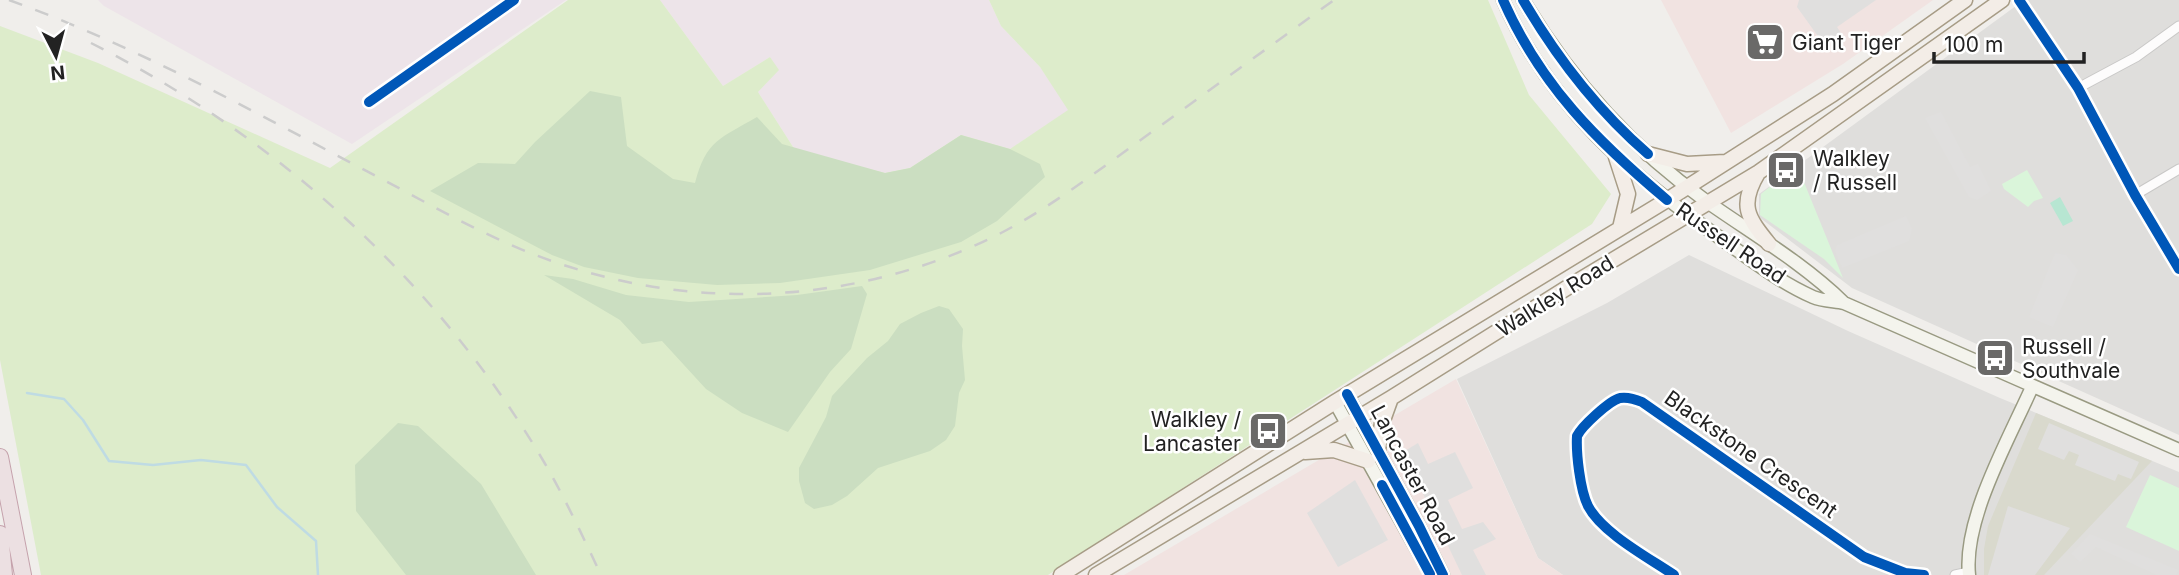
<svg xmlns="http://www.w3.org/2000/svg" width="2179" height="575" viewBox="0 0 2179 575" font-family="Inter,sans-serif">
  <rect width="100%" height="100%" fill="#f0eeeb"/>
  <path fill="#dfdedc" d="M2024,0h155v435l-327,-147 -93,-71v-23z
    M1689,255l159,76 152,67 179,74v103h-616l-25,-17 -81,-179 150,-76z"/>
  <path fill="#f1e3e1" d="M1661,0h272l-90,64 -112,69z
    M1456,379l82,179 25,17h-439z"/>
  <path fill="#ede4e9" d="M98,0h468l-214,144 -248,-138z
    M660,0h329l12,26 39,41 29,43 -59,39 -49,-14 -51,33 -25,5 -90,-23 -37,-58 20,-22 -8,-13 -47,29z"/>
  <path fill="#d9d9cd" d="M2036,413l116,48 -108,114h-60v-26l4,-23z"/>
  <path fill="#ddeccb" d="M568,0h92l63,86 47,-29 9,13 -21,22 37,58 90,23 25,-5 51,-33 49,14 58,-39 -28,-43 -39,-41 -12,-26h499l41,95 82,99 -19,30 -544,351h-1007l-41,-215v-334l98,37 232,105z"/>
  <path fill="#cbdec1" d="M590,91l31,6 6,49 46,33 22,4c11,-43 26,-45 62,-66l25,27 103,29 25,-5 51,-33 49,14 30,15 5,13 -48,44 -36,21 -91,28 -90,13 -63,2 -79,-7 -54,-11 -32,-12 -122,-64 48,-28 37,1 20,-22z
    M544,275l29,4 53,16 63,7 108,-7 65,-9 5,8 -16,55 -21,23 -42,60 -46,-19 -36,-24 -44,-48 -20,3 -22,-24z
    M939,306l10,3 14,20 -1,17 3,34 -6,13 -4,33 -9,14 -16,11 -52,17 -31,28 -15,9 -18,4 -9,-6 -6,-22v-13l27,-51 6,-21 35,-38 21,-17 12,-17 21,-11z
    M398,423l20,3 63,58 55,91h-130l-50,-64 -1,-46z"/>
  <path fill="#daf5da" d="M1797,165l46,113 -19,-19 -64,-44 1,-21z
    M2027,170l16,28 -9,3 -6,6 -24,-18 -2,-5z
    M2150,475l29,13v63l-53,-24z"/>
  <path fill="#b7e6d2" d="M2060,197l13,24 -10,5 -13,-23z"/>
  <path fill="#e0dfde" d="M1799,0h77l-39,27 6,9 -18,10 -28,-39z
    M1941,112l29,55 8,-3 13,27 -14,9 -8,-3 -44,-79z
    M1906,216l6,13 -3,12 -67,27 -7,-17 2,-6z
    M2055,253l11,2 12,15 -25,57 -24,-10z
    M2049,423l90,39 -8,17 -13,-5 -3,7 -40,-16 4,-10 -10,-4 -5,9 -26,-11z
    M1418,443l10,21 27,-12 18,36 -25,12 14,29 21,-7 13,17 -23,11 13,25h-24l-59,-123z
    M1355,480l33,60 -50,27 -31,-54z
    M2008,506l62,22 -35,47h-47z
    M2090,534l88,36 -2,5h-19l-61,-28 -16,15 -9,-8z"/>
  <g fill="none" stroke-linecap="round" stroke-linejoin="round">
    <path stroke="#bfdbe3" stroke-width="2.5" d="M27,393l37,6 19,21 26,41 44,4 48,-5 45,5 31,42 39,34 2,34"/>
    <g stroke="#c9c8c7" stroke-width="11">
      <path id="street" d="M2019,0l59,88 57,107 44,74
        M2078,88l58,-31 43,-31
        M369,102l145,-102
        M2135,195l44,-26
        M1674,575c-25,-17 -72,-42 -86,-69 -8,-16 -12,-53 -11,-70 5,-10 32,-35 43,-38 7,-1 15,1 22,4l222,155 41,16 19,2
        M1955,575l14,-3"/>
    </g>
    <g stroke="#999a82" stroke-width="15">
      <path id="secondary" d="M1503,0c46,105 128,176 220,240 28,20 58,43 90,57 9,4 21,4 31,6l335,147
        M1523,0c47,79 107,147 183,201 47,33 97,62 138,102
        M1347,394l72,132 24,49
        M1335,402l96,173
        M1969,575c-6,-56 40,-136 63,-188"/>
    </g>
    <g stroke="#a79c86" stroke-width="17">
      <path id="primary" d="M1648,154l39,10 38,-2
        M1616,157l12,37 -8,34
        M1758,173c-19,32 -11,44 11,71
        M1378,450l4,-27 9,-25
        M1305,452l29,-2 34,11
        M1061,575l274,-173 332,-202 166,-106 132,-94
        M1096,575l295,-177 182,-114 186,-112 243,-172"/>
    </g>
    <g stroke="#c5a2ac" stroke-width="18">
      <path id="highway" d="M0,457l23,118
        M0,534l4,41"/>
    </g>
    <use href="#street" stroke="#fdfcfc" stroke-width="9"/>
    <use href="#secondary" stroke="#f4f4ed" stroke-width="12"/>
    <use href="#primary" stroke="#f3ede7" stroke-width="14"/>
    <use href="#highway" stroke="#ece0e2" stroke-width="16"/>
    <path stroke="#ccc" stroke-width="2.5" stroke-dasharray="14 14" stroke-linecap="butt" d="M9,0c127,46 247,113 367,176 63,33 125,70 194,91 142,45 297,34 431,-34 50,-26 95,-61 141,-94 64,-46 128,-93 192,-139
      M91,43c185,93 347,239 453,419 21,36 39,75 57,113"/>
    <g stroke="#fff" stroke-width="15">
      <path id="cycleway" d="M1503,0c38,86 94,141 164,200
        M1523,0c34,58 74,110 125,154
        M2019,0l59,88 57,107 44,74
        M369,102l145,-102
        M1347,394l72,132 24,49
        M1382,485l48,89
        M1674,575c-25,-17 -72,-42 -86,-69 -8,-16 -12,-53 -11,-70 5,-10 32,-35 43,-38 7,-1 15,1 22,4l222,155 41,16 19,2"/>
    </g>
    <use href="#cycleway" stroke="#0057b8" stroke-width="10"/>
  </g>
  <defs>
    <g id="supermarket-square" transform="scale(2.0125)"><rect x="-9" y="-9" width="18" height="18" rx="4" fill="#6a6968" stroke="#fff"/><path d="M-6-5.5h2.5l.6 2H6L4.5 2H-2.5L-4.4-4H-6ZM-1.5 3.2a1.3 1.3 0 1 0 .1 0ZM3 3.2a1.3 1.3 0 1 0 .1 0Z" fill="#fff"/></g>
    <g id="bus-square" transform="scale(2.0125)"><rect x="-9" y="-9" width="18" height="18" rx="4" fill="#6a6968" stroke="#fff"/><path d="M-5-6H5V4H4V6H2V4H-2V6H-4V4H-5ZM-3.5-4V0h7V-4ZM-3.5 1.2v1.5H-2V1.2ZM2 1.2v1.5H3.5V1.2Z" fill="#fff"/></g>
  </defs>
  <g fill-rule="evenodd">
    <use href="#supermarket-square" x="1765" y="42"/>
    <use href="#bus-square" x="1786" y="170"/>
    <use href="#bus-square" x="1995" y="358"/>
    <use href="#bus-square" x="1268" y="431"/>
  </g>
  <g text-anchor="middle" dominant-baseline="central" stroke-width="5" stroke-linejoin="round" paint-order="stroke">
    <g font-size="21" fill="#222" stroke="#fff" text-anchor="start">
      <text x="1792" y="42">Giant Tiger</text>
      <text x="1813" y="158">Walkley<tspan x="1813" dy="24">/ Russell</tspan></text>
      <text x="2022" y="346">Russell /<tspan x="2022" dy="24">Southvale</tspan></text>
      <text x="1241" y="419" text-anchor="end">Walkley /<tspan x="1241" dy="24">Lancaster</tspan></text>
    </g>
    <g font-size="21" fill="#222" stroke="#fff">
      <text transform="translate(1731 243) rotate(34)">Russell Road</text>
      <text transform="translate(1555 296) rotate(-32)">Walkley Road</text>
      <text transform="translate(1751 454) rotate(35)">Blackstone Crescent</text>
      <text transform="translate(1413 475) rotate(62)">Lancaster Road</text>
    </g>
  </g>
  <g transform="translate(56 56) rotate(174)" stroke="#ffffff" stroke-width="5" paint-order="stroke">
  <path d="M0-5L12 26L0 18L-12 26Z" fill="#222222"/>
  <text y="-10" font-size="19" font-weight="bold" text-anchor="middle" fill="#222222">N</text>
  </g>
  <path d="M1934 52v10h150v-10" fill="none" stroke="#222222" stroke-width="3.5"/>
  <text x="1944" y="52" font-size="21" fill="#222222" stroke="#ffffff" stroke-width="5" paint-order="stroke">100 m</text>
</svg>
